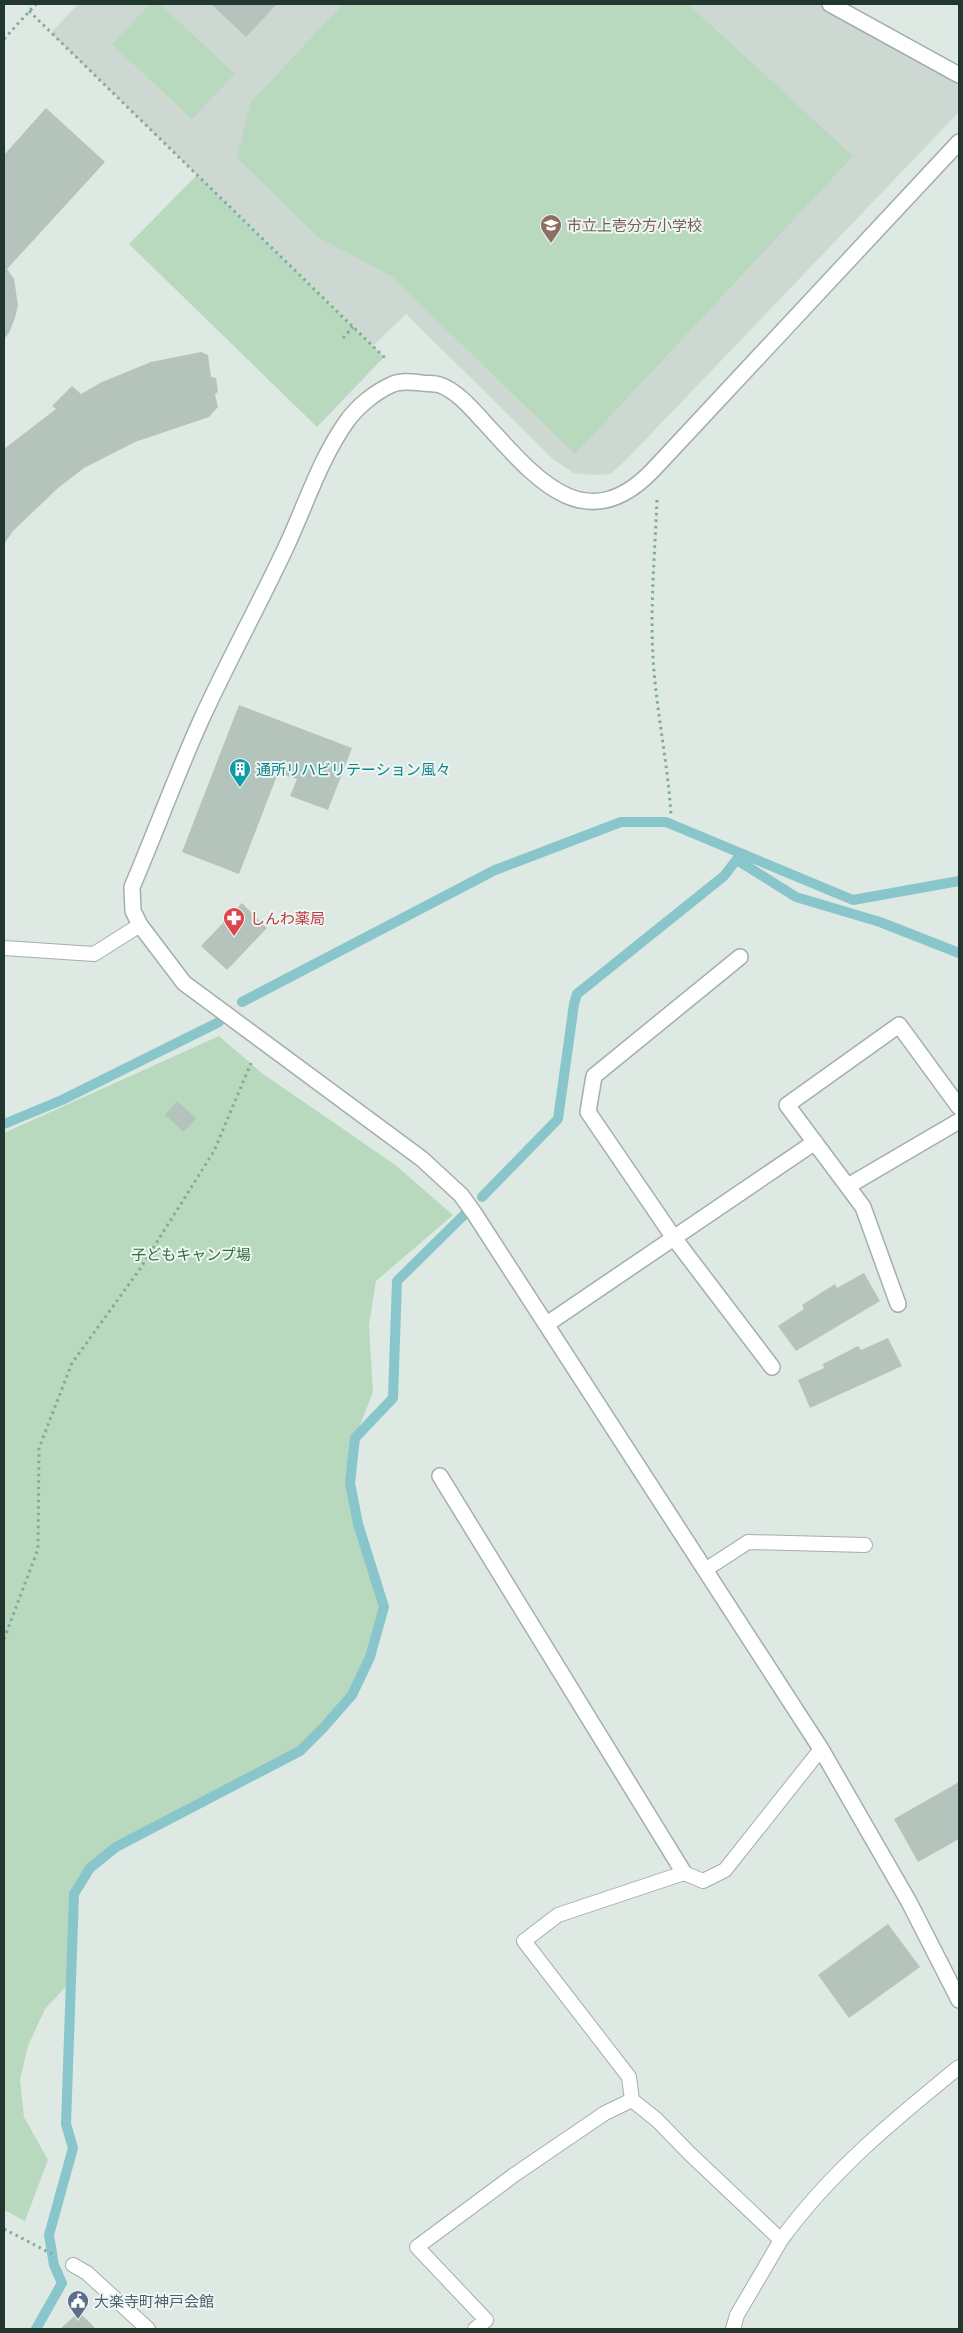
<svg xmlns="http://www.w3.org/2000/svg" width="963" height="2333" viewBox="0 0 963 2333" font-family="'Open Sans','Noto Sans JP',sans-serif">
  <rect width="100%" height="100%" fill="#dee9e3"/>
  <path fill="#cdd8d2" d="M78,4h752l129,71v37l-334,349 -15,13 -16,1 -20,-2 -20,-13 -148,-146 -33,32 -322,-313z"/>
  <path fill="#b8d9be" d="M150,4h10l75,70 -43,45 -80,-75z
    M343,4h345l165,152 -278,298 -184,-178 -73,-39 -81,-79 14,-56z
    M197,175l187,182 -67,70 -188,-183z
    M219,1036l44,38 131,90 59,51 -77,66 -7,44 4,67 -18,46 -5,45 8,41 26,83 -14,50 -18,38 -28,32 -24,24 -184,96 -26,21 -16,25 -3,88 -26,28 -17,37 -8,34 4,37 24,43 -23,61 -21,-11v-1077z"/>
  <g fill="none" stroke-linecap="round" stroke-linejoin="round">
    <path stroke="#89c6cb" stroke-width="10" d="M737,860l59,37 84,25 79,31
      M242,1002l253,-132 126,-48h45l187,78 106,-19
      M4,1124l58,-24 157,-78
      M482,1197l76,-78 16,-115 3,-10 147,-118 17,-22
      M36,2329l26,-46 -8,-18 -5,-30 24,-87 -7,-24 8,-230 16,-26 26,-21 184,-96 24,-24 28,-32 18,-38 14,-50 -26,-83 -8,-41 5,-45 38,-40 4,-117 68,-67"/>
  </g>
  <path fill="#b4c3bc" d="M211,4h66l-31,33z
    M46,108l59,54 -98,107 7,10 4,26 -3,13 -6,15 -5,6v-184z
    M201,352l7,3 3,22 5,1 2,14 -3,2 3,13 -9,10 -74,25 -51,26 -26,20 -45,43 -9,13v-95l52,-40 -4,-3 20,-20 9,8 21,-12 49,-20z
    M239,705l113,43 -24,62 -38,-14 7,-17 -19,-6 -39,101 -57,-22z
    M242,903l25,25 -40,42 -26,-24z
    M177,1101l19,17 -12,14 -19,-17z
    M864,1273l16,28 -84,50 -18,-25 26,-17 -2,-4 33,-21 2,4z
    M888,1338l14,28 -92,42 -12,-28 26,-12 -1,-4 35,-18 3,4z
    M959,1782v57l-41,23 -24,-43z
    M888,1924l32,43 -71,51 -31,-43z
    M79,2312l17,17h-36z"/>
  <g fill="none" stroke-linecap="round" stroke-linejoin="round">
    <g stroke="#a2b0a9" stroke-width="16">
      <path id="lane" d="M4,948l90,6 46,-29
        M705,1570l43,-28 117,3
        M632,2100l-3,-23 -105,-136 34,-26 126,-42 19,8 22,-11 96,-121
        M73,2265l14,8 61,56
        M475,2329l11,-9 -69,-73 97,-72 91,-62 27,-13 25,20 32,33 92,87c49,-68 114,-121 178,-173
        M733,2329l4,-14 44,-75"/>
    </g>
    <g stroke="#a2b0a9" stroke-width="18">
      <path id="street" d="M830,4l129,71
        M959,142l-306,328c-69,72 -120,5 -169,-48 -12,-13 -27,-31 -44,-37 -6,-2 -13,-1 -18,-2 -10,-1 -22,-3 -31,2 -16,7 -34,22 -44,36 -27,38 -41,83 -60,124 -27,58 -58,114 -85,173 -25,55 -46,113 -70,169l1,24 7,14 44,58 238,176 39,36 13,18 347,536 88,153 50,98
        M740,957l-146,119 -6,36 86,126 98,129
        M848,1186l111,-65
        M898,1304l-35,-97 -76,-102 112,-80 60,82
        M547,1324l268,-182
        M440,1476l244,397"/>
    </g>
    <path stroke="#81aa9a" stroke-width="3" stroke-dasharray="2.5 4" stroke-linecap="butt" d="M29,11l324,316 31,30 1,4
      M4,39l32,-35
      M343,338l10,-11
      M657,500c-2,52 -7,105 -4,157 3,53 15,106 18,159
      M4,1639l34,-90 1,-101 33,-85 68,-94 74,-118 37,-88
      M4,2229l48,25"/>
    <use href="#lane" stroke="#fff" stroke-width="14"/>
    <use href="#street" stroke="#fff" stroke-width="15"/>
  </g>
  <defs>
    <g id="school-pin" transform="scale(1.125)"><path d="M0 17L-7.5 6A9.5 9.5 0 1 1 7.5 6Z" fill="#8d6e63" stroke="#eef6f1"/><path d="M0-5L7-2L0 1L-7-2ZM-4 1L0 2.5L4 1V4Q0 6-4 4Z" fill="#fff"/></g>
    <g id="building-pin" transform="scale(1.125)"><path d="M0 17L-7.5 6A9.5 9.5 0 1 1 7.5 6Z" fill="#0f9aa8" stroke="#eef6f1"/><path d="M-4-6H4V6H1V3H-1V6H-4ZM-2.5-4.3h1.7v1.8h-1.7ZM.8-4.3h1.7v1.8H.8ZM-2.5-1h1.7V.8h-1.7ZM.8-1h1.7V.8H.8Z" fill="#fff"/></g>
    <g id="pharmacy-pin" transform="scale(1.125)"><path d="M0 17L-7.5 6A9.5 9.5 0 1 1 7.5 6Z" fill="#e0444e" stroke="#eef6f1"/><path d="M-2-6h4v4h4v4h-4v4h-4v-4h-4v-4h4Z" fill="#fff"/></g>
    <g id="civic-pin" transform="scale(1.125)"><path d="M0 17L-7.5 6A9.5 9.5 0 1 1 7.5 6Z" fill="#5c6f8a" stroke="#eef6f1"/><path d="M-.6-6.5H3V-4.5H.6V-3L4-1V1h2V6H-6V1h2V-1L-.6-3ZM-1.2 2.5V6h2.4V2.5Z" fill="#fff"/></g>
  </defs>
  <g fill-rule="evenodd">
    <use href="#school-pin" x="551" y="225"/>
    <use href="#building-pin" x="240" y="769"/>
    <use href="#pharmacy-pin" x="234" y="918"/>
    <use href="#civic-pin" x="78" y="2301"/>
  </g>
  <g text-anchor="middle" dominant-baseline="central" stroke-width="4" stroke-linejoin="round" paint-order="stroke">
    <g font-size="15" fill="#785e54" stroke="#eef6f1" text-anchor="start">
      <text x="567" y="225">市立上壱分方小学校</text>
    </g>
    <g font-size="15" fill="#0d838f" stroke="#eef6f1" text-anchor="start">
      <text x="256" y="769">通所リハビリテーション風々</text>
    </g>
    <g font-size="15" fill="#be3a42" stroke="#eef6f1" text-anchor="start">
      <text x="250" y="918">しんわ薬局</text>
    </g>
    <g font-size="15" fill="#2e6b41" stroke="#eef6f1">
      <text x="191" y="1254">子どもキャンプ場</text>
    </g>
    <g font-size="15" fill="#4e5e75" stroke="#eef6f1" text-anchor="start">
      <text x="94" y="2301">大楽寺町神戸会館</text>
    </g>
  </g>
  <rect width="963" height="2333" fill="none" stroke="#21372f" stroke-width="10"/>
</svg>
